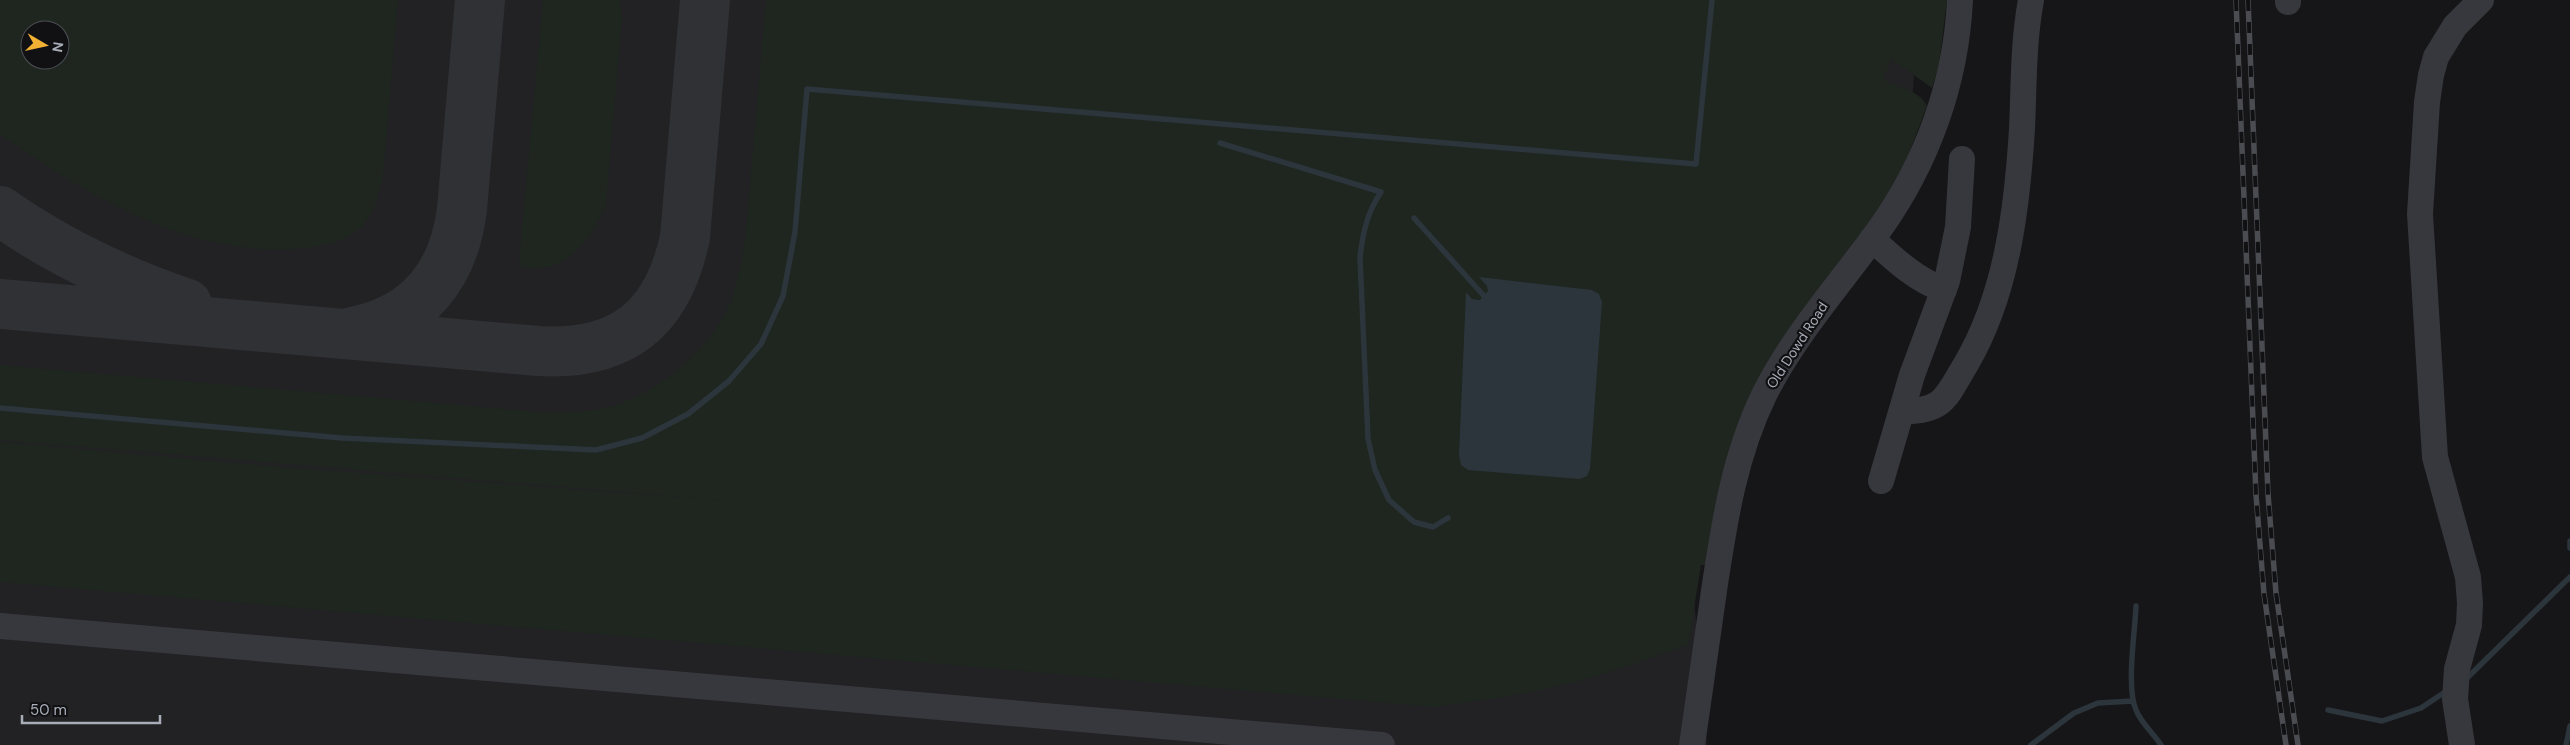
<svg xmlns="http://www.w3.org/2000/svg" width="2570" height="745" viewBox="0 0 2570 745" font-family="'DM Sans',sans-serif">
  <rect width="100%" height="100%" fill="#161618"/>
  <path fill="#222225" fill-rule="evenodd" d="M0,0h1918l-6,109 -221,455 16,181h-1707zM30,30h30v30h-30z"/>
  <path fill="#1e261f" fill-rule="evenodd" d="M0,0h398l-15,176c-4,15 -7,33 -17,46 -14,18 -40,24 -61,26 -112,12 -217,-52 -305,-114zM30,30h30v30h-30z
    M543,0h77l2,19 -16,184c-12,36 -42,73 -84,64l-3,-5z
    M766,0h1181l-8,64 -7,24 -41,-29 -8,21c13,6 38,11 44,26l-22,58 -19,34 -144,215c-19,50 -29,100 -36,152h-5l-13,80c-43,15 -85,31 -129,41 -41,10 -83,15 -125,21l-1434,-125v-140l282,25 510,39 -792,-66v-75l540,47c24,0 49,1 73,-6 47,-15 92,-53 114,-97 10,-21 14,-45 18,-67z"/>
  <path fill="#2c353c" d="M1479,277l113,13 7,4 3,8 -12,167 -3,7 -7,3 -112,-9 -7,-5 -2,-10 7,-163 6,7 8,1 8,-9 -1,-5z"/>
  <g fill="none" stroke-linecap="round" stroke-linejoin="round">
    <path stroke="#2c353c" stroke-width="5.5" d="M1220,143l161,49c-14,21 -18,40 -21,65l8,182 7,31 14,30 25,22 19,5 15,-9
      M1414,218l70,78
      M0,408l342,30 254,12 46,-12 46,-24 41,-33 32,-37 22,-48 12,-64 12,-143 889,75 16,-164
      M2570,541v7
      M2136,606c-1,27 -10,81 0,104 5,13 18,24 25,35
      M2465,680l105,-103
      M2328,710l54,11 39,-13 24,-16
      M2031,745l43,-32 24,-10 35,-2
      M2566,745l4,-19"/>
    <path stroke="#303135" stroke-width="50" d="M0,211c58,41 120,70 187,93
      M0,304l538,47c84,5 130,-32 147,-114l20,-237
      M352,332c66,-12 102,-57 110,-123l18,-209"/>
    <path stroke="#37383d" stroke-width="26" d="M2288,2v-2
      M1872,239c23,21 43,40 72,51
      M1902,411c42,1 44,-14 64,-47 41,-70 51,-155 56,-235 2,-44 1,-86 9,-129
      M1881,481l31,-106 35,-94 11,-54 4,-68
      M0,626l1382,119
      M1692,745c8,-54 15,-107 23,-161 10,-66 20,-130 50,-191 30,-59 75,-109 114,-163 48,-67 77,-147 81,-230
      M2462,745l-7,-46 2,-30 12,-44 1,-22 -2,-26 -33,-120 -15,-243 7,-112 4,-27 5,-18 19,-31 26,-26"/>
    <g stroke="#4a4c52" stroke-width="5.5">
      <path id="rail" d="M2236,0l20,495 8,99 22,151
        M2248,0l20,494 8,99 22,152"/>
    </g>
    <use href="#rail" stroke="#111113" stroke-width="4" stroke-dasharray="11" stroke-linecap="butt"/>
  </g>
  <g text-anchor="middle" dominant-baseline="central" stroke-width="4.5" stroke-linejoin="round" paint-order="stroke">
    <g font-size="14" fill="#a8adb8" stroke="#111113">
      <text transform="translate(1797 345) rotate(-57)">Old Dowd Road</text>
    </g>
  </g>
  <g transform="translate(45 45) rotate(99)"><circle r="24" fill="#111113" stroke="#4d4f55"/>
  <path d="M0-4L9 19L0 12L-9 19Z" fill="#f2b134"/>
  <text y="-8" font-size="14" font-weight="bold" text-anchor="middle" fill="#a8adb8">N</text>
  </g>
  <path d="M22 715v8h138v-8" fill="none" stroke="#a8adb8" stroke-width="2.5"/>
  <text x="30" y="715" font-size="15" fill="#a8adb8" stroke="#111113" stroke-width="4" paint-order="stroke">50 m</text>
</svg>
